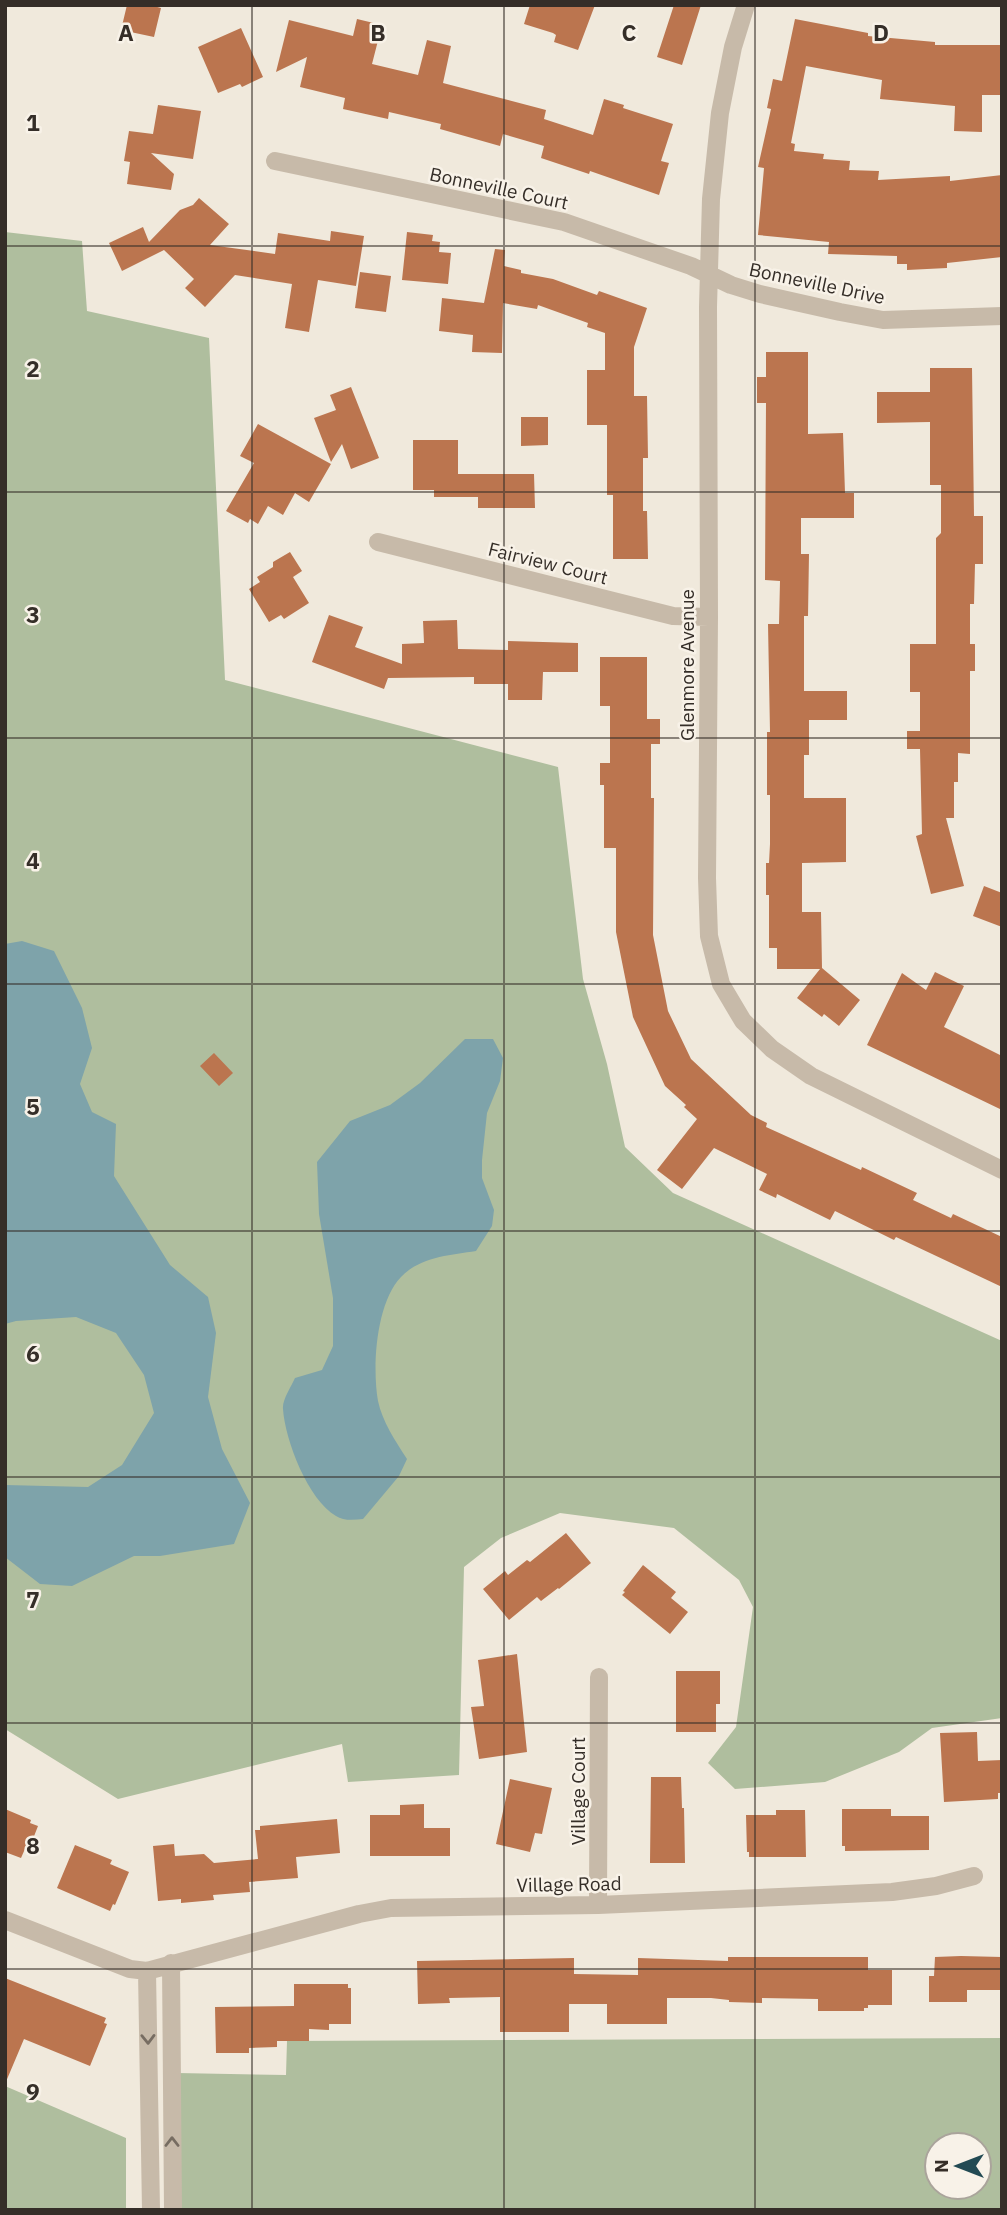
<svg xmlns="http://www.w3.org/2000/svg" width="1007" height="2215" viewBox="0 0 1007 2215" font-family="'IBM Plex Sans',sans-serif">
  <rect width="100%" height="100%" fill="#f0e9dc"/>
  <path fill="#afbe9e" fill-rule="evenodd" d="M5,232l77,9 5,70 122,27 16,342 333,87 25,212 24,85 18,83 48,46 329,148v377l-70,10 -33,24 -74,30 -90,7 -27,-26 28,-36 17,-120 -14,-27 -65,-52 -114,-15 -59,25 -37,29 -5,208 -111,7 -6,-38 -224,55 -113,-70z
    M1002,2038v172h-824l-1,-137 109,2 1,-34zM937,2145h42v42h-42z
    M5,2086l121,52v72h-121z"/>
  <path fill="#7ea3aa" d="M22,941l32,10 28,57 10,40 -12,36 12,28 24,12 -2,52 56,89 38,32 8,36 -8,64 14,52 28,54 -16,41 -74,12h-26l-62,30 -32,-2 -35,-27v-72l83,2 34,-22 32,-52 -10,-38 -28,-42 -40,-16 -60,4 -11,3v-380z
    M465,1039h28l10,19 -3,23 -13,32 -5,47v18l12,32 -2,16 -16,25c-26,4 -56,6 -75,26 -25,26 -29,90 -23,124 4,20 18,41 29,58l-8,17 -36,43c-9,1 -20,2 -27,-3 -28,-16 -51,-76 -53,-107 -1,-9 8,-22 12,-31l27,-8 11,-24v-48l-14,-84 -2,-52 33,-41 40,-16 30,-22z"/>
  <path fill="#bb754f" d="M127,5h23l11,3 -7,29 -33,-7z
    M530,5h65l-17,45 -24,-8 2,-7 -3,-2 -29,-9z
    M674,5h27l-19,60 -25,-8z
    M357,19l25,6 -10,39 46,11 9,-35 24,6 -8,37 103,27 -2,9 49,16 11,-36 20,6 -1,3 50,16 -12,37 8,2 -10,32 -69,-24 -1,3 -48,-16 3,-12 -41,-12 -3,12 -60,-17 1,-5 -52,-12 -1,7 -45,-10 2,-11 -45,-11 7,-30 -31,15 13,-52 64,16z
    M795,19l73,14v3l67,6v3h67v50h-20v37l-28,-1 1,-25 -75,-7 2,-19 -76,-14 -15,77 4,1 -1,7 30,3 -1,5 27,2 -1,9 30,1 -1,9 72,-4v5l52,-6v82l-55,6v5l-40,2v-6h-10v-8l-69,-2 1,-12 -71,-7 6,-67 -6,-1 13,-58 -4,-1 6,-29 9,2z
    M241,28l22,49 -21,10 -2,-3 -22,9 -20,-46z
    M158,105l43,6 -8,48 -42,-6 23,21 -3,16 -44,-6 3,-22 -6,-1 5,-30 24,3z
    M199,198l30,26 -19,21 65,9 3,-21 52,8 1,-10 33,5 -8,50 -38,-6 -9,52 -24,-4 7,-44 -57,-9 -30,32 -20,-19 9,-9 -30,-29 -42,21 -13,-28 34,-16 6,15 31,-32 13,-5z
    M407,232l26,3 -1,6 8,1 -1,10 12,1 -3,31 -46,-4z
    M495,249l10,1 -1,16 17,4v3l32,6 44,16 2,-4 48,17 -13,39v49h13l1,62h-5v53h4l1,48h-35v-64h-6v-70h-20v-55h18v-37l-18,-6 1,-4 -50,-18 -1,4 -34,-6 -1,50 -30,-1 1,-17 -34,-4 3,-33 42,5z
    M360,272l31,4 -5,36 -31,-4z
    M766,352h42v82l35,-1 2,60h9v25h-53v36h8l-1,62h-4v75h43v29h-38v35h-5v43h42v64l-44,1v49h19l1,56 38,32 -21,26 -15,-12 -2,3 -25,-19 23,-29h-43v-21h-8v-53h-3v-32h3l1,-19v-49h-3v-63h3l-2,-108h11l1,-43 -15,-1 1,-177h-9v-26h9z
    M930,368h42l2,148h9v48h-8l-1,40h-4v40h5v27h-5v83l-12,-1v29h-4v36h-8l18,68 -33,8 -15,-58 6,-2 -2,-85h-13v-18h13v-39h-10v-48h26v-106l5,-5v-48h-11v-63l-53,1v-31h53z
    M351,387l28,71 -28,11 -9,-25 -11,18 -17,-44 22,-8 -6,-15z
    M521,417h27v28l-27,1z
    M258,424l73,40 -22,38 -14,-9 -12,22 -15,-9 -10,18 -8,-5 -2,4 -22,-12 28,-48 -14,-7z
    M413,440h45v34h76l1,34h-57v-11h-44v-7h-21z
    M290,552l12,19 -9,6 16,26 -25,16 -3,-4 -12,7 -20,-33 11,-7 -3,-5 16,-10v-5z
    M329,615l34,12 -8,20 47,17v-20l22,-1 -1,-22 34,-1 1,29 50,1v-9l70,2v29h-35l-1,28h-34v-16h-34v-7l-86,1 -4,11 -72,-27z
    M600,657h47v62h13v25h-9v54h3l-1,137 15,76 23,48 60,56 16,8 -1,4 95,43 1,-3 55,26 -4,7 38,18 2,-4 49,23v50l-106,-50 -2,3 -59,-29 -5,9 -53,-26 -1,4 -17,-8 8,-16 -53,-26 -32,41 -25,-19 40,-51 -13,-12 2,-2 -21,-19 -32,-69 -17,-85v-84h-12v-63h-4v-22h10v-57h-10z
    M984,886l18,7v34l-29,-11z
    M935,972l29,14 -20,41 58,29v54l-135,-65 35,-72 24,17z
    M214,1053l19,20 -14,13 -19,-20z
    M566,1533l25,30 -32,26 -1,-1 -17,13 -4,-4 -28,23 -26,-31 22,-18 3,4 19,-15 3,2z
    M643,1565l33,27 -5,6 17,14 -18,22 -48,-39 3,-3 -2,-1z
    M517,1654l10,98 -48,7 -8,-52 13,-1 -6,-46z
    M676,1671h44v33h-4v28h-40z
    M977,1732l1,29 24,-1v33h-4v6l-54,3 -4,-69z
    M651,1777h30l1,31h2l1,55h-35z
    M510,1779l42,9 -10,46 -7,-1 -5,19 -34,-8z
    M424,1804v24h26v28h-80v-41h30v-10z
    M5,1809l26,11 -1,3 8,3 -7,18 -3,-2 -7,16 -16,-6z
    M842,1809h49v7h38v34l-84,1v-5h-3z
    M776,1810h29l1,47h-57v-5h-2l-1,-37h30z
    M337,1819l3,34 -44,4 2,21 -49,4 1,10 -37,3 1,5 -33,3v-4l-23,2 -5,-55 21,-2 1,12 29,-2 10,9 44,-4 -3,-29h5v-4z
    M75,1845l37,15 -2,4 19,8 -14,33 -2,-1 -3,7 -53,-23z
    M961,1956l41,1v33h-35v12h-38v-26h5l1,-19z
    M728,1957h140v13h24v35h-24v3h-4v3h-46v-12l-56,-1v5l-33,-1v-2l-18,-2h-44v26h-60v-20h-38v28h-69v-35l-51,1 1,5 -32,1 -1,-43 157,-3v16l64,1v-17l90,3z
    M5,1978l101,40 -2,5 3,1 -17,42 -66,-27 -19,45z
    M294,1984h54v4h3v36h-22v6l-20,-1v12h-32v6l-28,1v5h-33l-1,-46 79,-1z"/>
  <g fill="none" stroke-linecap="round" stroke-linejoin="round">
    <path stroke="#c7baa9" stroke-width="18" d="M746,5l-13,42 -13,66 -9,86 -3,108 1,310 -2,261 2,58 12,48 22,37 29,28 39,27 191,94
      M275,161l289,61 127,44 40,19 29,9 80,18 43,8 119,-4
      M378,542l295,74 36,1
      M598,1905l1,-228
      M5,1920l125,49 17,2 212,-57 32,-6 207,-3 294,-13 44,-6 38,-10
      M171,1963l2,247
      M147,1971l4,239"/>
  </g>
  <defs><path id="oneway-chevron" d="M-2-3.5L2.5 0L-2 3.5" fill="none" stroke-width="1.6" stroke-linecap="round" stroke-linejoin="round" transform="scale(1.75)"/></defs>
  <g stroke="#776d62">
    <use href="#oneway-chevron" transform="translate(148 2039) rotate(89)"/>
    <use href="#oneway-chevron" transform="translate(172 2142) rotate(-90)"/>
  </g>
  <path fill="none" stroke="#352e28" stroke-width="2" stroke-opacity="0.55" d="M252,5v2205M504,5v2205M755,5v2205M5,246h997M5,492h997M5,738h997M5,984h997M5,1231h997M5,1477h997M5,1723h997M5,1969h997"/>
  <g text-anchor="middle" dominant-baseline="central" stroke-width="5" stroke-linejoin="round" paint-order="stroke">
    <g font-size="19" fill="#352e28" stroke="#f8f2e8">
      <text transform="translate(499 188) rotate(12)">Bonneville Court</text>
      <text transform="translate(817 283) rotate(12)">Bonneville Drive</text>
      <text transform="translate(548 563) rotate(14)">Fairview Court</text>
      <text transform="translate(687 665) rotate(-90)">Glenmore Avenue</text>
      <text transform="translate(578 1791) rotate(-90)">Village Court</text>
      <text transform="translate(569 1884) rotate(-1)">Village Road</text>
    </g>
  </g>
  <g font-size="23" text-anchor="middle" font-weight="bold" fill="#352e28" stroke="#f8f2e8" stroke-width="5" stroke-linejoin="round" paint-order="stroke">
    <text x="126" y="41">A</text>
    <text x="378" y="41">B</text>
    <text x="629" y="41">C</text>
    <text x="881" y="41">D</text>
    <text x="33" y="131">1</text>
    <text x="33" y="377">2</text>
    <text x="33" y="623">3</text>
    <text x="33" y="869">4</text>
    <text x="33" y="1115">5</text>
    <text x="33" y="1362">6</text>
    <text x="33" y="1608">7</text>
    <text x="33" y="1854">8</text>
    <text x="33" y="2100">9</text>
  </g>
  <rect width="1007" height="2215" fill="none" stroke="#352e28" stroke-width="14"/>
  <g transform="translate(958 2166) rotate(270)"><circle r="33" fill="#f8f2e8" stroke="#aaa49b" stroke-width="2"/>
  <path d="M0-5L12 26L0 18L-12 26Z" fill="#224a53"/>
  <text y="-10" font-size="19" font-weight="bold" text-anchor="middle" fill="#352e28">N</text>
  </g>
</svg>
